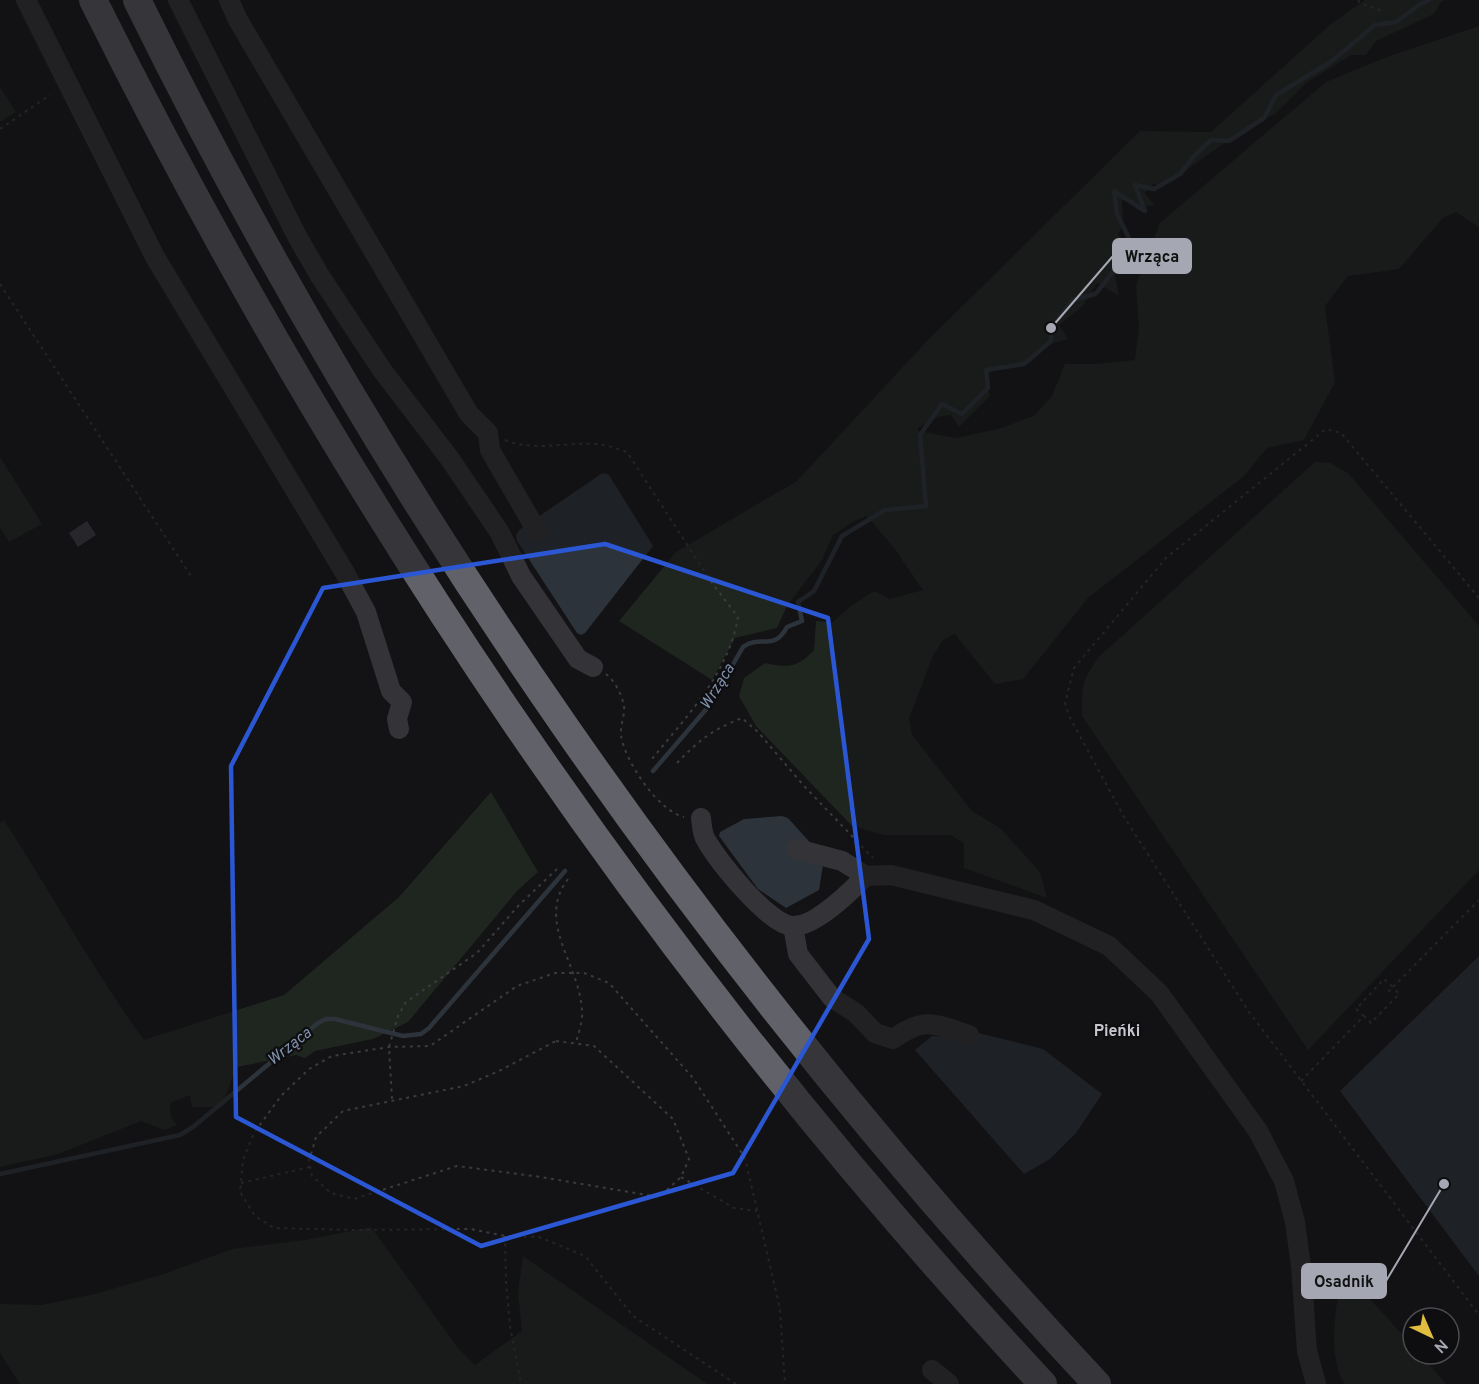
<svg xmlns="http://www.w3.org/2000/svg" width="1479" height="1384" viewBox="0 0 1479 1384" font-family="Overpass,sans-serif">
  <rect width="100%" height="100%" fill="#131214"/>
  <path fill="#1f2620" d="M1365,0h80l-4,2 -7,12 -58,27 -10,14h-15l-45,28 -31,31 -24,10 -79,56 -20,5 -7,8 9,12 -12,2 -20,-7 1,25 -5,10 21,18 -24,22 4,21 -22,-13 -14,23 -24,19 9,14 -26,7 -24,21 -26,2 -6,11 4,16 -31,31 -8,-12 -14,2 -19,11v3l38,7 46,-10 33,-13 17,-19 13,-32h29l41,-4 4,-32 -3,-43 24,-62 166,-141 61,-25 92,-31v201l-23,-15 -13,6 -44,51 -51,7 -23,30 10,76 -31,58 -37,8 -23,28 -156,122 -65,81 -28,5 -40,-50 -12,6 -10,16 -24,62 3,17 60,76 28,17 40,44 7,26 -83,-30v-25l-14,-8h-66l-32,-9 -96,-100 -17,-30 5,-18 21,-15c23,5 32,5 49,-13l2,-29 17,1 18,-16 23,-15 16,8 33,-9 -29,-42 -27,-32 -11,4 -23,15 -11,25 -35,46 -10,22 -42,10 -23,42 -93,-59 57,-69 121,-71 131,-141 212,-209 71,1 120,-108z
    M0,87l16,25 -16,10z
    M0,457l42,67 -33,18 -9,-14z
    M1315,462l15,1 18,10 131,153v244l-171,180 -226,-334c-1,-29 0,-37 18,-60z
    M491,792l47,80 -21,19 -109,131 -35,17 -58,12 -10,7 -9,-3 -59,12 -16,40h-29l-2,-12 -20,8 1,15 6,7 -13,5 -23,-9 -83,33 -58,13v-344l4,-3c47,73 89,150 140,220l140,-45 115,-98z
    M371,1227l86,120 18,18 47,-34 -4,-38 5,-37 184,128h-687l-20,-31v-49l42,1 53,-11 69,-20 68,-25 73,-9z
    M1340,1279l17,6 56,61v8h7l26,30h-102c-17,-33 -8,-70 -4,-105z"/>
  <path fill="#2d333b" d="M605,473l4,2 44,71 -68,87 -4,2 -4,-2 -60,-92 -1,-6 3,-5 82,-56z
    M782,816l6,2 28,31 7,16 -4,25 -33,18 -28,-19 -39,-53 1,-4 24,-13z
    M1479,956v320l-139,-185z
    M974,1032l69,17 59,45 -26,39 -26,26 -26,15 -109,-124 17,-14 39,3z"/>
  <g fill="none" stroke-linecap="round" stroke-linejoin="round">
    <path stroke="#2d333b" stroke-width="4.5" d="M653,771l56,-65 34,-59c17,-13 31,5 44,-20l15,-6 -4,-19 16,-11 28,-55 43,-26 41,-4 -6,-71 22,-31 20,10 26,-26 -2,-18 38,-6 27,-23v-13l22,-28 22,-6 3,-3 35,-45 -16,-32 -3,-23 31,20 -10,-26 19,4 26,-15 14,-18 17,-16 18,1 35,-23 12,-23 56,-34 43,-36 21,-3 23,-17 10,-5
      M0,1174l180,-39 13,-8 125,-104 8,-4h9l68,17 18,-2 8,-6 136,-157"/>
  </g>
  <path fill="#424247" d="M87,521l9,14 -18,12 -9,-14z"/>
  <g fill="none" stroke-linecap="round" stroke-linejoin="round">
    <path stroke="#3a3b3f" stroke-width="2" stroke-dasharray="3 4.5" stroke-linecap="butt" d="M1358,0l2,3 23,8
      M0,129l50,-34
      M0,284l191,292
      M505,440c31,12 58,2 90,4 11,1 21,4 32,8l85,131 26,34c-9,56 -52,100 -86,142
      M1479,598l-138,-165 -15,-4 -160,129 -92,110 -9,35 4,13 55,101 125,195 230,303
      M606,674c9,7 16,21 18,32 1,10 -4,19 -3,29 3,25 37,76 63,82
      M677,763c22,-23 35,-33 65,-45l16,14 46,54 69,72
      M568,879c-33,43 13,87 14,133 1,9 -4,22 -6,31
      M1364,1016l-8,-7 28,-30 9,8 -6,6
      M556,1041l38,5 79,73 16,40 -8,18 -22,20 -118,-20 -84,-11 -103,33 -23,-6 -19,-17 -3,-15 7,-24 27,-26 121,-25 35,-15z
      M1301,1081l63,-65 7,7 28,-29 -6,-7 86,-87
      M392,1099l-3,-52 9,-31 8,-14 71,-49 42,-48 38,-36
      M681,1177l53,31 23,3
      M241,1183l69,-16
      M505,1236l1,46 4,44 11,58
      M736,1384l-103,-68 -48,-60 -46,-19 -34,-1 -34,-7 -118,1 -79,-2 -19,-12 -15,-24 3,-32 11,-27 27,-37 28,-27 23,-13 57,-9 41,-1 87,-60 38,-13h29l25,10 84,95 52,80 35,151 5,75"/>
    <path stroke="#343438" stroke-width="20" d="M26,0l129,257 190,316 21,39 25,79 11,11 -5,17 2,10
      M178,0l120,238 22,38 62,94 68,89 50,74 21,43 57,83 15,8
      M229,0l9,20 231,394 19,19 2,17 48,83
      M701,818c1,7 1,16 5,22 12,21 62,84 86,86 22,2 60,-36 74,-50
      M797,849l45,12 24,15 25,-1 143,35 75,36 50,47 99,138 26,50 11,41 6,44 6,85 9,33
      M793,926l5,28 34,44 24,15 19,20 18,6c32,-23 41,-15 76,-4
      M932,1370l17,14"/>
    <path stroke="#606169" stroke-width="28" d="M93,0c250,503 567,973 950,1384
      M137,0c248,505 575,973 960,1384"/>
  </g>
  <path d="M0 0H1479V1384H0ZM605,544l223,74 41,321 -136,234 -252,73 -245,-129 -5,-351 92,-178z" fill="#131214" fill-opacity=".55" fill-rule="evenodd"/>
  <path fill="none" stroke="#2b57d4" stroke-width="4.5" stroke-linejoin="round" d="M605,544l223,74 41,321 -136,234 -252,73 -245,-129 -5,-351 92,-178z"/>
  <g text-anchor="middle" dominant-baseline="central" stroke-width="4.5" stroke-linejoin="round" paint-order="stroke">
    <g font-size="16" font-style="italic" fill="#7f91ab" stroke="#0e0d0f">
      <text transform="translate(718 687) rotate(-58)">Wrząca</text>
      <text transform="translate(290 1047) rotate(-38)">Wrząca</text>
    </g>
    <g font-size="16" font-weight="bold" fill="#c6c7cf" stroke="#0e0d0f">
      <text x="1117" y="1032">Pieńki</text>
    </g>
  </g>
  <path fill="none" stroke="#a5a8b3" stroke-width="2" d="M1051 328L1113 256M1444 1184L1386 1281"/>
  <g fill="#a5a8b3" stroke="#0e0d0f" stroke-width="2">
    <circle cx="1051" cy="328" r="6"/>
    <circle cx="1444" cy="1184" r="6"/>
  </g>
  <g fill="#a5a8b3" stroke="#a5a8b3" stroke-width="2">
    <rect x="1113" y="239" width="78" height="34" rx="6"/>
    <rect x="1302" y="1264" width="84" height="34" rx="6"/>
  </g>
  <g font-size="16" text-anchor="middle" font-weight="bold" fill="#111">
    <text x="1152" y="262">Wrząca</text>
    <text x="1344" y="1287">Osadnik</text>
  </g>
  <g transform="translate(1431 1336) rotate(136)"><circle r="28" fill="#0e0d0f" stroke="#4a4b51" stroke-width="1.5"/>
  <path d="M0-4.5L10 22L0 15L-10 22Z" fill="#e0bd3e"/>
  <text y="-9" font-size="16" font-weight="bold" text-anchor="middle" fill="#a5a8b3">N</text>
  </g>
</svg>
